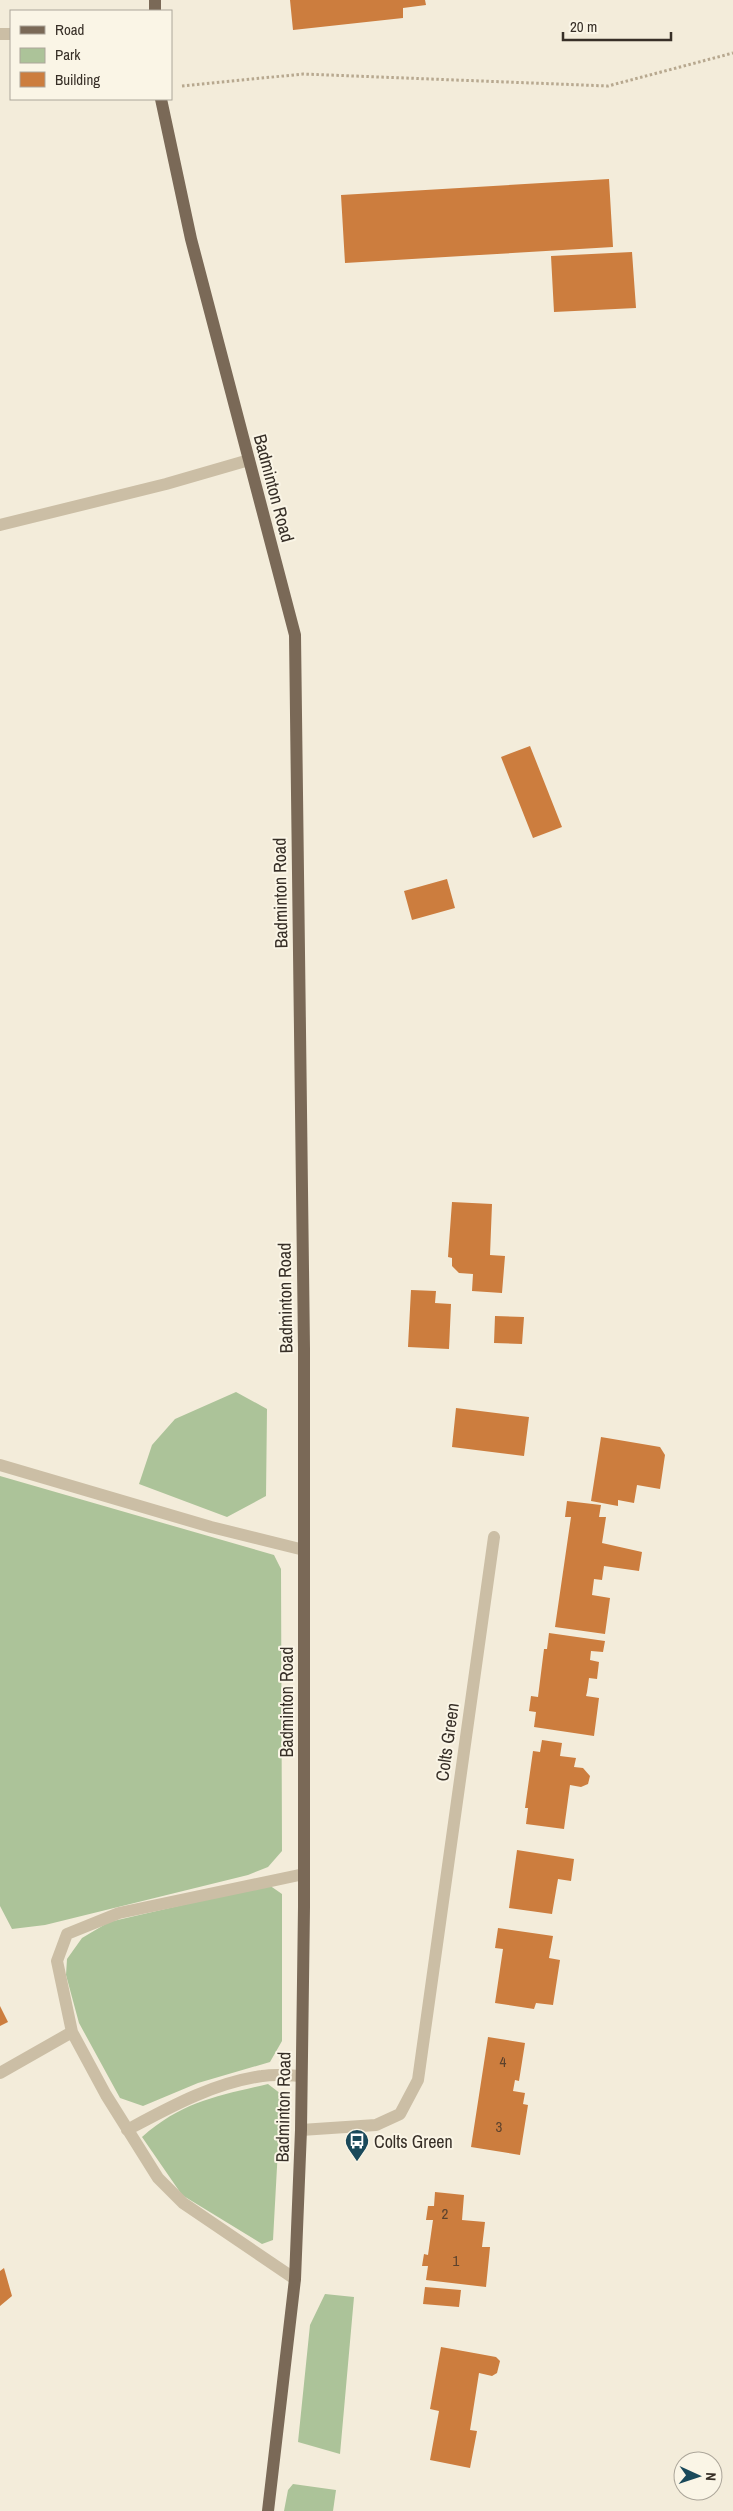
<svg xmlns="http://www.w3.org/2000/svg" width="733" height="2511" viewBox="0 0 733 2511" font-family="'Archivo Narrow',sans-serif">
  <rect width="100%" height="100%" fill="#f3ecda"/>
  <path fill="#acc399" d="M236,1392l31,17 -1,87 -39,21 -88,-33 13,-39 23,-26z
    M0,1476l274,79 7,14 1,282 -14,16 -20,8 -203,50 -33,4 -12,-23z
    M269,1885l13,9v147l-12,21 -72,21 -55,23 -23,-8 -41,-75 -13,-48 1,-16 15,-21 27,-16z
    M268,2084l13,10 -8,146 -11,4 -80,-49 -40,-58c41,-36 76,-41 126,-53z
    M325,2294l29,3 -14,157 -42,-12 12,-117z
    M293,2484l43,6 -3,21h-49l4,-21z"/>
  <path fill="#cc7d3e" d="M290,0h135l1,5 -23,3v10l-110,12z
    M609,179l4,68 -268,16 -4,-68z
    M632,252l4,56 -82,4 -3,-56z
    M530,746l32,81 -29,11 -32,-81z
    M447,879l8,29 -43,12 -8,-29z
    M452,1202l40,2 -2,51 15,1 -3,37 -30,-2 1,-17 -14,-1 -7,-7v-8l-4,-1z
    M411,1290l25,1 -1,12 16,1 -2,45 -41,-2z
    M495,1316l29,1 -2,27 -28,-1z
    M456,1408l73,9 -5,39 -72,-9z
    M601,1437l59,10 5,8 -5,34 -23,-4 -3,18 -16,-3v6l-27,-5z
    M567,1501l34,4 -2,12h7l-4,26 40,9 -3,19 -35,-5 -2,14 -8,-1 -2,16 18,3 -5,36 -50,-7 16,-110h-6z
    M549,1633l56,8 -2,11 -12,-1 -1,9 9,2 -2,17 -8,-1 -2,14 -1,4 13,2 -5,38 -60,-9 2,-15 -7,-1 2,-15 7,1 6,-48h3z
    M542,1740l20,3 -2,13 16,2 -2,9 9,1 7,8 -2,8 -7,3 -11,-2 -6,44 -38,-5 2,-16h-3l8,-57 7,1z
    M517,1850l57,9 -3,22 -13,-2 -6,35 -43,-6z
    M498,1928l55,8 -4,22 11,2 -7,45 -17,-2 -2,6 -39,-6 8,-54 -8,-1z
    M0,2006l8,16 -8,4z
    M488,2037l37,6 -6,38 -4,-1 -2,11 12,2 -2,11 5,1 -8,50 -49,-8z
    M435,2192l29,3 -2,25 23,2 -3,25h8l-4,40 -60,-7 2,-14h-6l2,-12 4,1 5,-35h-7l2,-14h6z
    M4,2268l8,28 -12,10v-35z
    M425,2287l36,3 -2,17 -36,-3z
    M441,2347l55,10 4,4 -3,12 -5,3 -13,-3 -9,57 7,1 -7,37 -40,-8 9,-49 -9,-2z"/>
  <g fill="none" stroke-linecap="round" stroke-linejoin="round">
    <path stroke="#b7a88f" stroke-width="3" stroke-dasharray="2.5 2.5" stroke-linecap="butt" d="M182,86l121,-12 305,12 125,-33"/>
    <path stroke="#cbbea5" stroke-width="12" d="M0,525l166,-41 83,-24
      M0,2073l72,-41
      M127,2130c43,-23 86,-47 135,-54 12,-2 26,-1 38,0
      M295,2279l-112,-76 -25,-25 -52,-83 -34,-63 -15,-71 10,-27 52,-21 185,-39"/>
    <path stroke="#cbbea5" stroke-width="12" d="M0,34h11
      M0,1465l211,62 93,23
      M301,2130l75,-5 24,-11 18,-34 76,-543"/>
    <path stroke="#7a6957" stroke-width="12" d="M155,11v-11
      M161,99l30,140 104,396 9,713v559l-3,223 -6,149 -27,232"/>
  </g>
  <defs>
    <g id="bus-pin" transform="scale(1.25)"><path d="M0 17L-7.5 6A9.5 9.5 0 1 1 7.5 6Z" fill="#1a495a" stroke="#faf5e6"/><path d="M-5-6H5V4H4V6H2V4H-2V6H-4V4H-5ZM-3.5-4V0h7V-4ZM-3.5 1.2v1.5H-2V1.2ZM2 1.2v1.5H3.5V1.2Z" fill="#fff"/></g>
  </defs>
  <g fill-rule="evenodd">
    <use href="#bus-pin" x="357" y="2141"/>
  </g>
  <g text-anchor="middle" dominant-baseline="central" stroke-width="4" stroke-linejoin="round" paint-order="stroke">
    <g font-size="15" fill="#5c422d">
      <text x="503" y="2061">4</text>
      <text x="499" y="2126">3</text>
      <text x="445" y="2213">2</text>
      <text x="456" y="2260">1</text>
    </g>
    <g font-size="18" fill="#372f27" stroke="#faf5e6">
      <text transform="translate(274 488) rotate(75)">Badminton Road</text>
      <text transform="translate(280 893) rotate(-91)">Badminton Road</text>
      <text transform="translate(285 1298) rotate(-91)">Badminton Road</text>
      <text transform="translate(286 1702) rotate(-90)">Badminton Road</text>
      <text transform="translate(447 1742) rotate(-82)">Colts Green</text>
      <text transform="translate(283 2107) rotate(-89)">Badminton Road</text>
    </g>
    <g font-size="18" fill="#372f27" stroke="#faf5e6" text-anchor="start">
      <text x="374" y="2141">Colts Green</text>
    </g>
  </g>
  <rect x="10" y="10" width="162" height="90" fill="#faf5e6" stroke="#aca69a"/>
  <rect x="20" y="26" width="25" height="8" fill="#7a6957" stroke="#aca69a"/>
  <text x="55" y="35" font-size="15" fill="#372f27">Road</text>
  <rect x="20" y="48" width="25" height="15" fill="#acc399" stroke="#aca69a"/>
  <text x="55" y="60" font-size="15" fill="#372f27">Park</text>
  <rect x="20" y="72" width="25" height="15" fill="#cc7d3e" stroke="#aca69a"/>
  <text x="55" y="85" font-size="15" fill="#372f27">Building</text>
  <g transform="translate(698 2476) rotate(93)"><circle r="24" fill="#faf5e6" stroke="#aca69a"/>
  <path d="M0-4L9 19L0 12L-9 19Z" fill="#1a495a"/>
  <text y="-8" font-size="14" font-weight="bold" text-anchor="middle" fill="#372f27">N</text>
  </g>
  <path d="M563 32v8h108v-8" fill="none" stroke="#372f27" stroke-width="2.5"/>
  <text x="570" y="32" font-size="15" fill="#372f27" stroke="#faf5e6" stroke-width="4" paint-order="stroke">20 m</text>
</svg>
